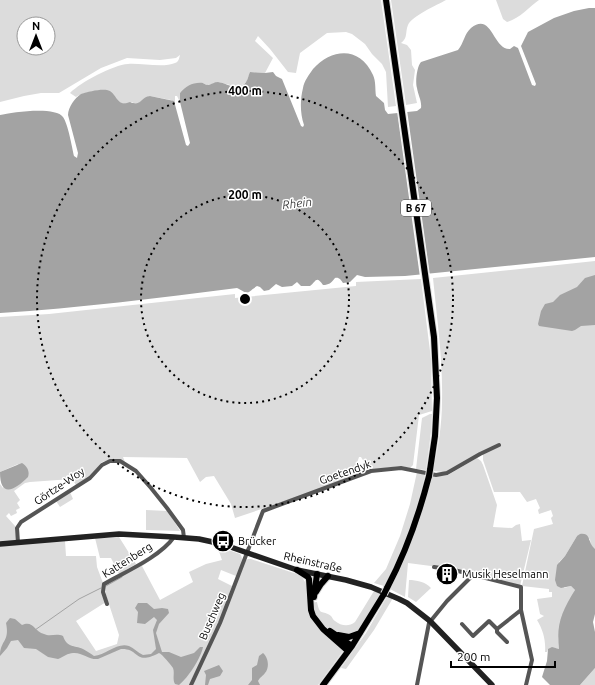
<svg xmlns="http://www.w3.org/2000/svg" width="595" height="685" viewBox="0 0 595 685" font-family="Ubuntu,sans-serif">
  <rect width="100%" height="100%" fill="#fff"/>
  <path fill="#dcdcdc" fill-rule="evenodd" d="M0,0h381l15,106 -8,1 -2,-35 -4,-8 -10,-10 -7,-10 -13,-10 -6,-2 -19,1 -27,20 -4,20 -8,-1 -18,-23 -12,-13 -3,5 18,17 -8,15 -15,-1 -3,9 -3,3 -4,2h-6l-16,-4 -9,3 -12,-2 -17,10v9l-3,-6h-2v7l-4,-3 -21,-4c-6,1 -9,8 -15,8l-3,-2 -5,2 -9,-2c-2,-3 -5,-8 -8,-10 -5,-4 -29,1 -34,5l-6,-4c11,-11 43,-28 58,-29 13,-1 36,4 47,-1 4,-1 4,-5 5,-8l-4,3 -16,2 -33,-2 -26,10 -42,25h-18l-17,3 -24,6zM24,24h24v24h-24z
    M391,0h55c-9,5 -34,16 -38,25 -3,7 0,13 -7,18l6,2 4,5 1,15 3,5 -2,15 4,18 -11,2z
    M496,0h43c-10,7 -20,19 -32,22l-4,-3z
    M595,261v288l-4,-3 -1,-7 -13,-3 -12,20 -6,6 5,26 7,-2 4,4 -17,48 1,11 -4,-1 -7,1 -1,3h-2c1,-12 -2,-22 -8,-32l7,-4 -4,-2 -3,-15 15,-2v-5h-3v-3l-27,-3 12,-57 19,-5 -2,-6 2,-2 -2,-6 -12,4 -1,-4 2,-2 -4,-9 -9,3 -7,-10h-26l-11,-32v-6l-32,17 -8,1 -10,-1c5,-23 9,-46 9,-70 1,-41 -5,-82 -9,-123z
    M421,279l10,80 1,52 -13,4 -6,50 -3,3 -9,-2 -32,4 -8,-13h-2l-2,6 2,11 -56,21 -68,23 -4,-14 -17,-28 -8,1 -6,5 -13,-24 -64,-1 2,5 -16,-2 -7,2 -13,15 -13,8 -4,-6 -42,3 -5,1 -11,8 6,9 -3,3 3,5 -4,2 1,3 -6,3 -2,-3 -3,3 9,10 1,10 3,5 -19,1v-58l3,4 15,-24 -18,8v-155l49,-3 186,-20v4l121,-12v-4z
    M430,414h2l-1,18 -5,38 -10,-1 6,-51z
    M477,458l4,3 2,4 14,40 -4,22 19,1 4,-3 4,-1 2,17 9,-1 -11,46 -66,-17 -46,-6 -3,34 -15,-8c19,-38 31,-72 42,-113l16,-1z
    M417,472l8,3c-10,42 -22,73 -41,111l-10,-3 12,-14 14,-33 10,-32z
    M70,492l3,7 -13,8 -4,-6z
    M146,510l22,1 12,20 -34,-1z
    M119,537l17,27 -17,10 -8,-16h-11l-5,-20z
    M65,541l1,15h30l1,11 6,16 3,19 -30,19 20,30 21,-7 2,-9 -13,-40 -1,-10 49,-28v1l-12,8 18,34 33,-18 -4,-10 17,-8 16,-4 -5,-14 23,8c5,6 -1,15 -4,22l-15,-6 -3,9 14,7 -13,37 -30,62h-189v-140z
    M248,559h3l49,16c8,8 8,17 9,28l8,-1c3,15 5,7 14,14 1,1 2,4 4,5 6,5 14,6 20,1l19,-31 6,2 -15,28 -47,64h-125l52,-124z
    M409,580c7,0 17,2 22,8l-15,14 -8,-5z
    M388,595l5,3 -19,32 -28,39 -5,-1 25,-35z
    M595,668v17h-15z"/>
  <path fill="#a3a3a3" d="M589,8h6v249l-190,19 -40,1 -8,-2 -7,7 -7,1c-2,-3 -4,-6 -8,-5 -4,5 -6,7 -12,7 -7,-10 -7,-3 -13,1h-9l-4,-4 -5,4 -10,1 -6,-3 -7,6 -5,1 -4,-4 -3,-1c-12,8 -7,9 -20,2 -79,10 -158,20 -237,25v-198c12,-3 56,-9 63,2 5,7 9,30 11,39l3,2 1,-5 -10,-38c0,-8 7,-17 13,-21 7,-2 18,-5 26,-4 10,2 9,18 23,12 12,5 10,-5 20,-6l24,5 12,44 2,1 2,-3 -10,-41v-9c6,-7 13,-11 23,-10 0,1 5,2 6,2 3,-1 5,-3 9,-3 8,1 17,8 25,3 5,-3 5,-9 7,-13l15,1 8,-1 3,4 6,3 19,47 2,1 1,-2c-4,-12 -4,-25 -1,-37 1,-7 6,-13 10,-19 19,-21 47,-23 60,6 3,6 2,15 3,21l8,7 1,7 3,4 29,-3 4,-3c1,-7 -3,-13 -4,-20 -2,-6 0,-22 4,-26l37,-12c6,-7 6,-16 13,-22 21,-17 22,22 39,21l4,-3 4,2 14,37 3,1 1,-2 -15,-38 7,-14 26,-14 20,-7z
    M595,275v50l-14,1 -6,4 -3,1 -33,-5 -1,-2 3,-13 4,-7 8,-2 7,-7 17,-8 8,-9z
    M22,463c5,3 8,8 6,14 -13,13 -28,22 -28,-5z
    M580,534c9,-1 8,4 11,10 1,2 3,4 4,5v65l-2,8 2,10v36l-15,17h-30l-8,-8 5,-16 1,-12 4,-2 7,2c-3,-25 3,-38 16,-59l-4,-4 -10,2 -4,-2 -2,-6 2,-15 8,-9 12,-20z
    M138,603h9l7,6 8,-1 6,1 1,4 -10,11 -3,9 6,19h7l12,5 13,-4 6,-6h3c-2,11 -15,31 -24,38l-4,-1c-3,-5 0,-11 -2,-16 -2,-3 -11,-14 -14,-15 -25,13 -19,-5 -38,-4l-23,10c-9,1 -16,-7 -25,-6 -5,0 -10,4 -15,6l-10,-2 -12,-8 -12,-1 -6,-8 -7,1 -4,7 -7,8c0,-16 10,-14 6,-33l4,-5 5,1 7,6c11,-5 12,6 22,9 6,3 12,-1 19,2 4,12 11,9 20,13 4,2 8,5 11,7 12,-1 23,-14 35,-10 5,2 9,7 14,9l8,-1 5,-5 -3,-19 4,-10 -3,-3 -9,7 -8,-1 1,-11 -3,-4z
    M263,653c5,4 7,14 2,20 -2,3 -5,4 -7,8l2,4h-12l4,-5v-12l5,-3 2,-9z
    M219,665l4,6 -3,5 -10,3 -2,6h-3l1,-10 -2,-4z"/>
  <path fill="#fff" d="M407,110l23,166 -10,1 -23,-166z"/>
  <g fill="none" stroke-linecap="round" stroke-linejoin="round">
    <path stroke="#a3a3a3" stroke-width="1" d="M106,586l16,-9
      M35,630l44,-31 22,-11"/>
    <g stroke="#dbdbdb" stroke-width="8">
      <path id="primary" d="M386,0l48,337 3,61 -2,38 -5,34
        M297,570l11,7 1,2 2,31 2,6 10,13 25,22
        M387,588c19,-36 32,-73 42,-112
        M316,592l5,-8 7,-8
        M314,597l3,-23
        M330,631l22,15
        M338,635l11,2 11,-4
        M323,685l29,-39 32,-52"/>
    </g>
    <path stroke="#555" stroke-width="4" d="M18,543l-1,-15 4,-6 69,-44 12,-13 8,-4h10l16,10 15,17 16,20 16,22 1,8
      M434,567l20,3 67,17v23l11,50 -6,25
      M107,604l-4,-12 1,-8c21,-12 56,-27 70,-47
      M462,624l11,12 16,-15 8,8 24,-19
      M497,629v3l10,10
      M191,685l29,-62 43,-112 108,-40 30,-3 35,7 11,-2 33,-19 19,-9
      M417,685l12,-62 18,-22 26,-26"/>
    <path stroke="#222" stroke-width="5.5" d="M0,544l119,-10 55,3 25,2 23,5 75,26 49,10 25,7 28,12 8,4 23,18 62,64"/>
    <use href="#primary" stroke="#000" stroke-width="6"/>
    <g stroke="#dbdbdb" stroke-width="8" stroke-linecap="butt">
      <path id="primary-bridge" d="M429,476l1,-6
        M384,594l3,-6"/>
    </g>
    <use href="#primary-bridge" stroke="#000" stroke-width="6"/>
  </g>
  <g fill="none" stroke="#000" stroke-width="2" stroke-dasharray="2 4">
    <circle cx="245" cy="299" r="104"/>
    <circle cx="245" cy="299" r="208"/>
  </g>
  <defs>
    <g id="bus-disc" transform="scale(1.15)"><circle r="9.5" fill="#000" stroke="#fff"/><path d="M-5-6H5V4H4V6H2V4H-2V6H-4V4H-5ZM-3.5-4V0h7V-4ZM-3.5 1.2v1.5H-2V1.2ZM2 1.2v1.5H3.5V1.2Z" fill="#fff"/></g>
    <g id="building-disc" transform="scale(1.15)"><circle r="9.5" fill="#000" stroke="#fff"/><path d="M-4-6H4V6H1V3H-1V6H-4ZM-2.5-4.3h1.7v1.8h-1.7ZM.8-4.3h1.7v1.8H.8ZM-2.5-1h1.7V.8h-1.7ZM.8-1h1.7V.8H.8Z" fill="#fff"/></g>
  </defs>
  <g fill-rule="evenodd">
    <use href="#bus-disc" x="223" y="541"/>
    <use href="#building-disc" x="447" y="574"/>
  </g>
  <g text-anchor="middle" dominant-baseline="central" stroke-width="3" stroke-linejoin="round" paint-order="stroke">
    <rect fill="#fff" stroke="#4c4c4c" stroke-width="1" x="401" y="200" width="30" height="16" rx="3"/>
    <g font-size="10" font-weight="bold" fill="#000">
      <text x="416" y="208">B 67</text>
    </g>
    <g font-size="11" fill="#000" stroke="#fff">
      <text transform="translate(345 472) rotate(-19)">Goetendyk</text>
      <text transform="translate(59 486) rotate(-34)">Görtze-Woy</text>
      <text transform="translate(127 560) rotate(-32)">Kattenberg</text>
      <text transform="translate(313 562) rotate(13)">Rheinstraße</text>
      <text transform="translate(212 616) rotate(-67)">Buschweg</text>
    </g>
    <g font-size="11" fill="#000" stroke="#fff" text-anchor="start">
      <text x="238" y="541">Brücker</text>
      <text x="462" y="574">Musik Heselmann</text>
    </g>
    <g font-size="12" font-style="italic" fill="#444" stroke="#fff">
      <text transform="translate(297 203) rotate(-7)">Rhein</text>
    </g>
  </g>
  <circle cx="245" cy="299" r="6" fill="#000" stroke="#fff" stroke-width="2"/>
  <g font-size="12" text-anchor="middle" font-weight="bold" fill="#000" stroke="#fff" stroke-width="3" stroke-linejoin="round" paint-order="stroke">
    <text x="245" y="95">400 m</text>
    <text x="245" y="199">200 m</text>
  </g>
  <g transform="translate(36 36)"><circle r="19" fill="#ffffff" stroke="#999999"/>
  <path d="M0-3L7 15L0 10L-7 15Z" fill="#000000"/>
  <text y="-6" font-size="11" font-weight="bold" text-anchor="middle" fill="#000000">N</text>
  </g>
  <path d="M451 661v6h104v-6" fill="none" stroke="#000000" stroke-width="2"/>
  <text x="457" y="661" font-size="12" fill="#000000" stroke="#ffffff" stroke-width="3" paint-order="stroke">200 m</text>
</svg>
